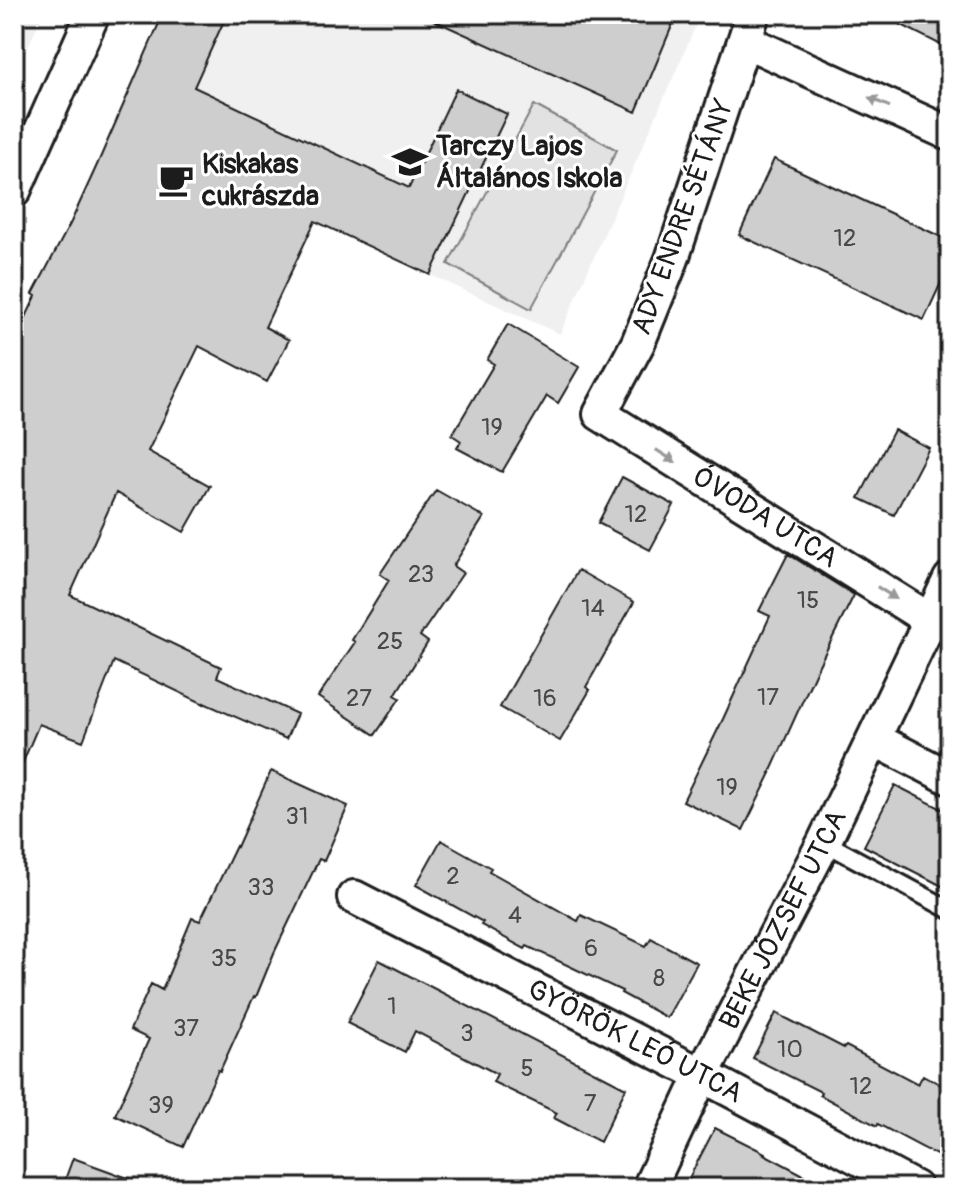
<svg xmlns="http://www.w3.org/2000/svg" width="964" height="1202" viewBox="0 0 964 1202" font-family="Pangolin,sans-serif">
  <rect width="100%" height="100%" fill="#fff"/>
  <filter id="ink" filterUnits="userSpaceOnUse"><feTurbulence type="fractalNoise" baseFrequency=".0125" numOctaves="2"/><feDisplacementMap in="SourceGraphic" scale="16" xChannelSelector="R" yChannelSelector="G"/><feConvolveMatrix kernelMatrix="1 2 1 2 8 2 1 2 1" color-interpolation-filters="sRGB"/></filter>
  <g filter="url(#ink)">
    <path fill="#f0f0f0" d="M14,14h29l-29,63z
      M163,14h538l-141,320 -447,-204z"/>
    <path fill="#e2e2e2" stroke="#7f7f7f" stroke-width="2" d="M534,105l83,45 -86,159 -83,-45z"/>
    <path fill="#cecece" stroke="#1c1c1c" stroke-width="2" d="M163,14h64l-33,73 215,101 47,-99 51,25 -77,161 -115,-54 -50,106 24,13 -22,42 -68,-36 -51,105 62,35 -26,46 -68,-39 -46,102 151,72 -4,10 80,37 -11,25 -82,-36v1l-90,-43 -31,80 -44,-17 -25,59v-441l22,-46 -3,-2 38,-72 26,-57z
      M420,14h257l-41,98z
      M880,14h70v14l-9,17z
      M774,159l176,82v22l-26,57 -185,-85z
      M508,324l71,43 -21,36 -11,-7 -45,76 -45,-24 4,-7 -9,-6 42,-71 -7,-4z
      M894,430l35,18 -35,67 -35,-17z
      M622,477l52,28 -24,45 -52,-27z
      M436,490l48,27 -31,49 10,7 -43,63 8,6 -33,53 5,3 -25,37 -57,-38 37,-55 -3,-2 37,-60 -9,-6z
      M788,554l66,41 -37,74 -47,104h1l-28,57 -60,-29 40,-82 47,-103 -11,-5z
      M578,570l56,32 -48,85 4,3 -30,51 -60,-34z
      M271,771l77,35 -24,55 -5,-2 -45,94 -18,44 -2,-1 -34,75 -2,-1 -35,77 -68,-32 34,-76 -19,-9 21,-46 11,6 30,-72 8,3 36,-75 1,1z
      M895,785l55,28v77l-86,-44z
      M441,840l50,28 -2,3 89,50 3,-6 65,31 5,-8 46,25 -30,55 -46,-25 1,-2 -95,-45 -2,3 -44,-24 2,-3 -67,-37z
      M379,960l247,128 -26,54 -46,-24 3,-5 -64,-31 4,-8 -82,-43 -10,21 -58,-29z
      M776,1013l68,35 2,-2 72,38 5,-9 27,15v47l-10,20 -62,-33 -1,2 -57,-31 1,-3 -68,-34z
      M715,1128l50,25 -1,1 64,34h-120l-19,-10z
      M73,1158l74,27v3h-85z"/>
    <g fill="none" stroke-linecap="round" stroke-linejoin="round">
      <g stroke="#1c1c1c" stroke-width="22">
        <path id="service" d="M824,842l126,68"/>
      </g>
      <g stroke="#1c1c1c" stroke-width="38">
        <g id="minor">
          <path id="s1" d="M753,14l-81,245 -34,84 -38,71 330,206"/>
          <path d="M745,41l205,93"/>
          <path d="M14,191l79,-177"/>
          <path d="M874,739l76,39"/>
          <path id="s2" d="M354,897l348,178 213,113"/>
          <path id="s3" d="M649,1188l53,-113 122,-233 126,-263"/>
        </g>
      </g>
      <use href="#service" stroke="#fff" stroke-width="16"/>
      <use href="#minor" stroke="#fff" stroke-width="32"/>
    </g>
    <defs><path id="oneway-solid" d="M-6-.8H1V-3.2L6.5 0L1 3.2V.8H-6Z" transform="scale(2)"/></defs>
    <g fill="#999">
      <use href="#oneway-solid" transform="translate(879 102) rotate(-156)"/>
      <use href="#oneway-solid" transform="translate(666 456) rotate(32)"/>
      <use href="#oneway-solid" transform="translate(887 593) rotate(32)"/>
    </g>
  </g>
  <defs>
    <g id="school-bare" transform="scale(2.76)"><path d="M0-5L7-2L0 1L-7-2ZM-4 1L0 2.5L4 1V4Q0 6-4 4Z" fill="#1c1c1c" stroke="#fff" stroke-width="2.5" paint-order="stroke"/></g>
    <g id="cafe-bare" transform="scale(2.76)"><path d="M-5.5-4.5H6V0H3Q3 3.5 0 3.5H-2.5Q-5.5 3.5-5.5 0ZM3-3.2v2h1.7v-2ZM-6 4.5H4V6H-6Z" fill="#1c1c1c" stroke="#fff" stroke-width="2.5" paint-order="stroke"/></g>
  </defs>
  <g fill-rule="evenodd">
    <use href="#school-bare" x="410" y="162"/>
    <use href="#cafe-bare" x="176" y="180"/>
  </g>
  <g text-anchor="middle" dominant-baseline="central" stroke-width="6" stroke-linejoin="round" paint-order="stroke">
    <g font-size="24" fill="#484848">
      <text x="845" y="238">12</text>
      <text x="492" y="427">19</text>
      <text x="636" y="514">12</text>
      <text x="421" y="574">23</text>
      <text x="808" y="600">15</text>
      <text x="593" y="608">14</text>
      <text x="390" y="641">25</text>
      <text x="768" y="697">17</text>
      <text x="359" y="698">27</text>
      <text x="545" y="698">16</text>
      <text x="727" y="787">19</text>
      <text x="297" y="816">31</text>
      <text x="453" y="876">2</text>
      <text x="261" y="887">33</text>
      <text x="515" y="915">4</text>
      <text x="591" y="948">6</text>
      <text x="224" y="958">35</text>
      <text x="659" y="978">8</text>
      <text x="392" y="1006">1</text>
      <text x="186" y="1028">37</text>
      <text x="467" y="1033">3</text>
      <text x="790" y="1049">10</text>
      <text x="527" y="1068">5</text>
      <text x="861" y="1086">12</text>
      <text x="590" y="1103">7</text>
      <text x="161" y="1105">39</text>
    </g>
    <g font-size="28" font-weight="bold" fill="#1c1c1c" stroke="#fff" text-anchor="start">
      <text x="436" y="146">Tarczy Lajos<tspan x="436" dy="32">Általános Iskola</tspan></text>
      <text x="202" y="164">Kiskakas<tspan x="202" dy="32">cukrászda</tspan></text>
    </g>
    <g font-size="28" fill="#1c1c1c" stroke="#fff">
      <text transform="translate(683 217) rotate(-70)">ADY ENDRE SÉTÁNY</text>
      <text stroke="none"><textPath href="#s1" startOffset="624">ÓVODA UTCA</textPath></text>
      <text stroke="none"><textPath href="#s3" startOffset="300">BEKE JÓZSEF UTCA</textPath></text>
      <text stroke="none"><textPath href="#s2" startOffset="316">GYÖRÖK LEÓ UTCA</textPath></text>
    </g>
  </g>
  <rect width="964" height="1202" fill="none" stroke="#fff" stroke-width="48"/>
  <rect x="24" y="24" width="916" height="1154" fill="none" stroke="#1c1c1c" stroke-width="3" filter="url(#ink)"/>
</svg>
